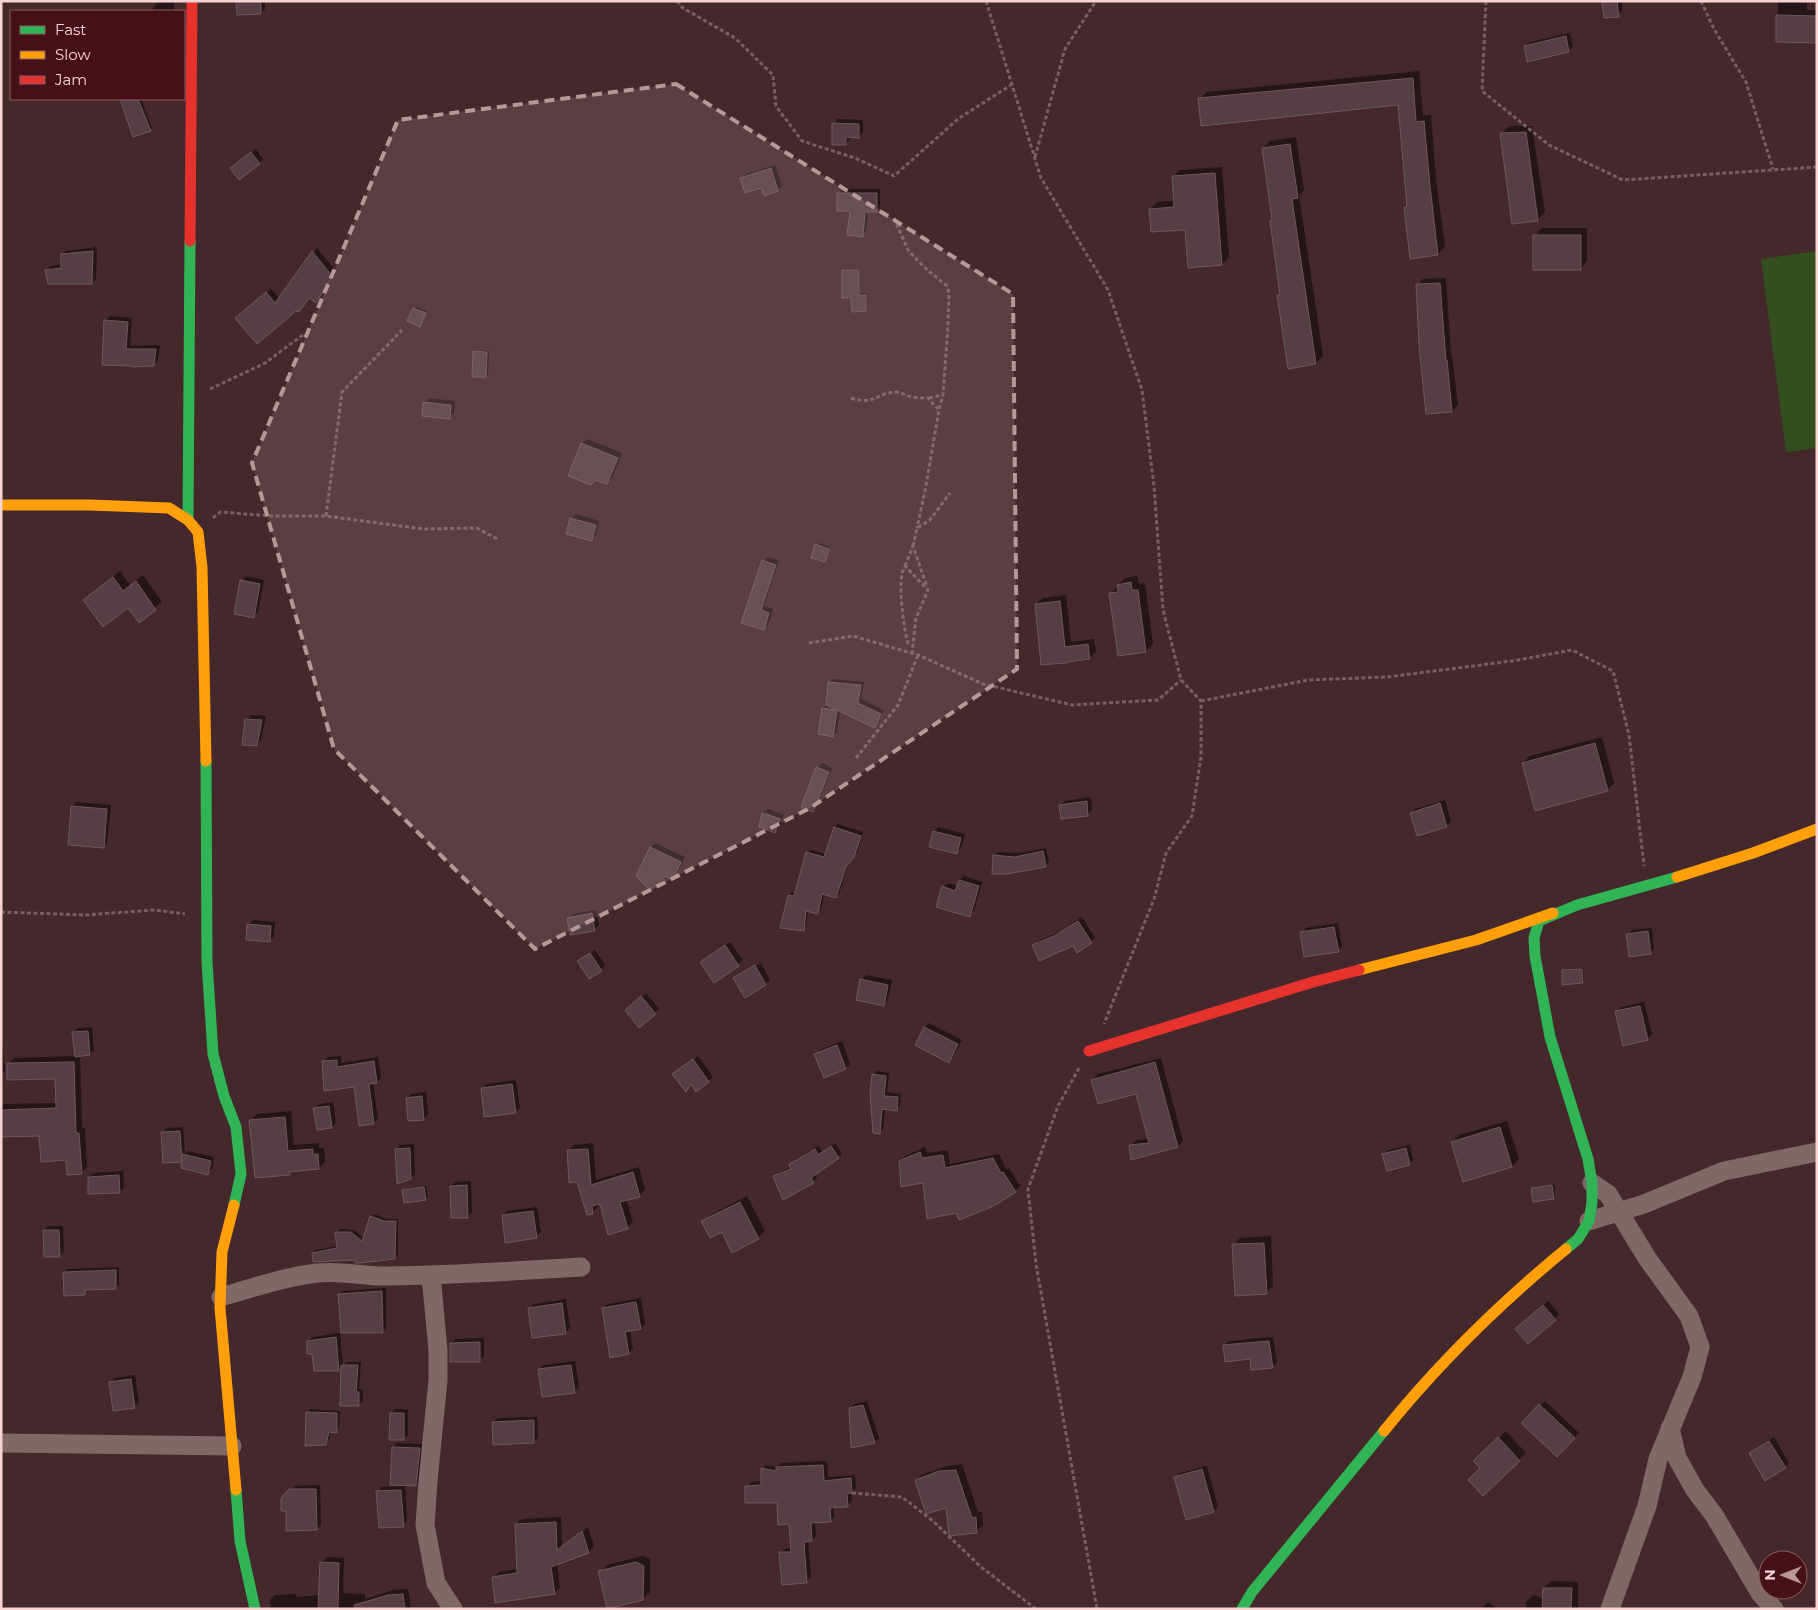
<svg xmlns="http://www.w3.org/2000/svg" width="1818" height="1610" viewBox="0 0 1818 1610" font-family="Montserrat,sans-serif">
  <rect width="100%" height="100%" fill="#44282b"/>
  <path fill="#334f20" d="M1817,251v197l-31,4 -25,-193z"/>
  <path fill="#0007" d="M238,1h27v8l-4,4z
    M1604,1h18v10l-4,4z
    M1778,1h29v9h10v32l-40,-1z
    M174,2v9h-21v-3l4,-5z
    M1570,33l3,14 -5,4 -43,-5 5,-4z
    M1419,71l4,44h8l5,64 9,68 -7,7 -33,-46 3,-3 -9,-101 -199,-5 7,-7z
    M123,99h18l11,29 -2,2 -28,-30z
    M838,119l25,1v12l-5,5 -8,-1v3l-5,5 -11,-20z
    M1509,126h23l13,86 -7,7 -36,-86z
    M1296,137l8,53 -5,5 24,161 -7,7 -37,-67 2,-3 -8,-74 -10,-71 7,-7z
    M256,149l7,10 -4,4 -23,1z
    M775,165l7,21 -5,4 -35,-12 4,-4z
    M1222,167l7,90 -7,7 -36,-36 -35,-19 6,-7 18,-1 -2,-24 7,-7z
    M843,189h37v17l-3,4h-9l-2,21 -4,4 -11,-25 -12,-17z
    M1542,228h45v33l-6,7 -46,-33z
    M97,247l-1,32 -5,4 -44,-13 4,-4 11,-2v-9l4,-4z
    M317,248l19,23 -20,30 -7,-4 -68,17 30,-25 9,10z
    M845,269h15v24l7,1v14l-2,2 -13,-14 -9,-26z
    M1446,278l5,77h1l6,50 -6,6 -24,2 -10,-129 5,-5z
    M416,307l11,4 -7,15 -11,-5z
    M110,316l22,2 -2,28 30,-1 -2,16 -4,4 -21,1 -27,-46z
    M476,350l13,1 -1,23 -2,2 -11,-24z
    M429,398l26,3 -1,12 -5,4 -24,-14z
    M587,439l35,14 -10,25 -5,5 -11,-5 -27,-3 13,-32z
    M576,514l23,7 -3,14 -5,4 -20,-20z
    M818,543l12,4 -6,14 -8,-16z
    M768,557l11,4 -15,45 9,3 -5,16 -5,4 -20,-7 20,-61z
    M120,571l10,14 13,-10 19,27 -23,19 -11,-15 -43,-6z
    M246,576l18,4 -6,32 -5,5 -11,-36z
    M1137,576l2,8 6,-1 8,61 -7,7 -35,-57 14,-16z
    M1066,595l5,47 23,-3 2,13 -6,6 -22,3 -32,-57 7,-6z
    M833,679l31,3 -3,17 23,11 -6,12 -3,4 -35,-16 -3,22 -4,3 -10,-27 4,-3 2,-23z
    M251,715l15,1 -5,24 -4,5 -10,-25z
    M1602,737l12,46 -7,7 -84,-27 7,-7z
    M822,763l10,5 -15,38 -4,5 4,-43z
    M1091,797l1,13 -5,5 -26,-10 4,-4z
    M1445,800l6,21 -4,5 -29,9 -7,-22 4,-4z
    M77,802l34,3 -4,37 -4,5 -31,-41z
    M768,809l16,6 -2,4 -17,-7v3l17,6 -3,6 -4,5 -15,-6 3,-13z
    M838,824l25,8 -6,20 -8,10 -10,32 -3,3 -12,-3 -3,16 -3,3 -10,-2 -2,15 -3,4 -14,-35 3,-3 4,1 11,-40 3,-3 16,4 9,-27z
    M938,827l27,7 -4,14 -4,4 -23,-20z
    M655,843l30,14 -8,17 -4,4 -8,-4 -27,2 13,-29z
    M1046,848l3,14 -4,4 -50,-11 3,-3 22,1z
    M964,876l18,6 -8,29 -5,4 -26,-28 5,-4 10,3 2,-6z
    M596,910l3,15 -5,5 -26,-11 5,-5z
    M1082,917l13,21 -4,4 -18,3 -39,1 4,-5 21,-9z
    M253,920l22,2 -1,14 -5,5 -21,-16z
    M1338,923l4,23 -4,5 -36,-18 4,-5z
    M1652,928l2,20 -4,5 -23,-18 5,-5z
    M730,942l13,18 -29,21 -8,-23z
    M595,950l10,15 -4,5 -22,-9z
    M761,963l9,17 -25,16 -10,-18z
    M1583,968l1,12 -2,2 -19,-12 2,-1z
    M866,975l26,5 -4,20 -5,5 -21,-26z
    M646,993l13,16 -4,4 -24,-7z
    M1644,1002l8,32 -5,5 -30,-27 4,-5z
    M929,1023l33,17 -9,17 -4,4 -32,-16 8,-18z
    M92,1027l2,23 -5,4 -9,1 2,73h3l2,39 -6,6 -40,-38 -40,1v-30l3,-2 53,-1v-26l-49,-13 6,-6 62,-2 -3,-23 5,-5z
    M1,1034l4,37 -4,3z
    M842,1041l8,23 -4,4 -30,-14 4,-4z
    M341,1056v7l37,-6 3,21 -4,4 -4,1 5,36 -4,4 -19,-38 -32,-23 5,-5z
    M698,1056l15,21 -16,13 -5,-7 -6,7 -8,-20z
    M1161,1058l22,83 -5,5 -46,13 -1,-13 5,-6 13,-1 -12,-47 -44,-12 5,-6z
    M877,1071l12,2 -2,19 14,2 -1,12 -4,3 -11,-1 -2,21 -4,3 -6,-57z
    M516,1080l4,28 -5,4 -33,-24 5,-4z
    M426,1092l2,22 -4,5 -17,-21 4,-4z
    M333,1102l3,21 -4,4 -14,1 -3,-19 4,-5z
    M291,1111l3,34 25,-2v5h5l1,14 -6,6 -26,2 -4,4 -38,-53 6,-7z
    M1507,1121l12,38 -7,7 -48,15 -12,-39 7,-7z
    M183,1127l2,27 3,-3 26,6 -2,12 -5,4 -24,-13 -20,-28 4,-4z
    M593,1143l3,37 43,-13 6,23 -5,5 -14,4 7,23 -6,6 -26,-26 -3,1v4l-6,5 -24,-61 6,-6z
    M835,1143l7,11 -27,20 2,4 -4,4 -29,16 -9,-21 3,-4 14,-6 -2,-3 4,-4 25,-14 3,6z
    M414,1144l1,30 -4,4 -15,-29 5,-4z
    M1410,1145l3,15 -4,4 -25,-10 4,-4z
    M925,1147l2,6 21,-3 2,14 49,-10 7,15 3,-1 11,18 -5,5 -90,-9 -25,-20 5,-6z
    M123,1171l1,16 -4,5 -31,-15 4,-4z
    M471,1181l1,31 -4,5 -17,-31 5,-4z
    M1554,1184l1,12 -2,2 -21,-10 2,-1z
    M426,1186l2,11 -2,2 -22,-9 2,-1z
    M747,1196l18,35 -7,7 -35,-7 -20,-10 7,-6z
    M537,1207l4,25 -5,4 -33,-21 4,-4z
    M374,1214l13,5h11v36l-3,3 -39,1 -43,-6 3,-3 22,-4 -1,-14 3,-3 14,1 10,8 7,-21z
    M49,1226h14l1,25 -4,5 -16,-26z
    M1271,1236l2,50 -7,7 -32,-48 6,-7z
    M119,1267v17l-3,4 -27,1 -4,5 -21,-22 4,-3z
    M386,1288v40l-3,3 -44,-36 4,-4z
    M641,1298l4,26 -4,4 -11,2 3,19 -5,4 -25,-45 5,-4z
    M566,1299l4,29 -5,4 -36,-24 5,-4z
    M1548,1301l11,13 -4,5 -34,6z
    M340,1333l3,32 4,-3h14l-2,27h4v12l-4,4 -16,-39 -4,4 -31,-29 5,-4z
    M1273,1337l4,26 -5,4 -47,-22 4,-4z
    M484,1338v18l-4,5 -29,-18 5,-4z
    M575,1361l4,26 -5,5 -35,-23 4,-4z
    M135,1375l4,28 -5,4 -23,-25 4,-4z
    M867,1401l12,37 -5,4 -24,-34 5,-4z
    M1545,1401l34,32 -22,23 -34,-33z
    M310,1409l30,2 -1,17 -3,3h-5l-2,9 -3,4 -19,-31z
    M395,1409h13v26l-4,4 -13,-25z
    M537,1417l1,21 -4,4 -41,-20 5,-4z
    M1506,1431l20,22 -43,41 -1,-26 -7,-7z
    M1774,1437l15,26 -4,4 -35,-14z
    M397,1443l27,1 -4,37 -4,4h-11l2,36 -4,4 -25,-33 4,-5 20,-1 -9,-39z
    M827,1461l1,16 27,-2 1,13 -5,4 1,9 -5,4 -13,1v11l-4,4 -15,1 1,14 -4,4 -4,1 3,36 -4,4 -26,-28 4,-4 7,-1 -2,-25 -12,-21 -31,-15 4,-5 11,-1v-12l4,-4 11,2 4,-4z
    M962,1464l16,48h4l1,13 -6,6 -61,-51 7,-6 24,-8z
    M1207,1466l11,41 -4,4 -39,-33 5,-5z
    M320,1485l1,40 -4,4 -30,-19 -5,-11 13,-13z
    M561,1517l1,29 26,-19 6,19 -5,6 -32,11 3,25 -6,5 -61,-15 6,-6 19,-3 -2,-45 6,-5z
    M643,1556l7,3v33l-7,7 -43,-27 7,-7z
    M327,1557l17,1 -1,35 22,1v5l29,-9 14,-1 3,20h-140l-1,-9 5,-5 21,-1v3l24,-2 1,-32z
    M1551,1581l27,1v27h-52v-7l7,-7 11,4v-11z
    M1488,1602l9,7h-15z"/>
  <path fill="#563f44" stroke="#6f575c" d="M236,1h25v13l-24,1z
    M1602,1h15l2,16 -15,1z
    M1776,15l41,1v27l-41,-1z
    M1566,36l3,16 -42,10 -3,-16z
    M1413,78l3,44 8,-1 6,65 8,69 -28,4 -6,-52h3l-9,-102 -197,21 -3,-28z
    M120,99h18l13,32 -18,6z
    M832,123l27,1v14l-13,-1v8h-14z
    M1526,132l12,89 -26,3 -12,-91z
    M1290,144l8,54 -6,1 24,165 -28,5 -11,-74h3l-10,-74 2,-1 -10,-72z
    M251,152l9,12 -21,16 -9,-12z
    M771,168l7,23 -14,5 -3,-8 -16,5 -5,-15z
    M1215,173l7,92 -34,3 -3,-38 -34,2 -2,-23 25,-2 -2,-31z
    M837,193h40v19h-12l-2,25 -16,-2 3,-24h-13z
    M1533,235h48v35h-48z
    M93,251l-1,33h-44l-3,-14 16,-2v-14z
    M312,251l20,25 -16,27 -7,-5 -10,14 -3,-1 -39,33 -22,-26 31,-26 9,11z
    M842,270h17v25h7v16l-14,1 -1,-14h-9z
    M1440,283l6,77h1l5,52 -26,2 -7,-68 -3,-62z
    M413,308l13,5 -6,14 -13,-6z
    M104,320l24,2 -2,27h30l-2,17 -22,1v-1l-30,-1z
    M473,351l14,1 -1,25h-14z
    M423,402l28,3 -1,14 -28,-3z
    M581,443l37,15 -11,26 -12,-4 -4,5 -23,-9z
    M570,518l26,7 -4,16 -26,-7z
    M815,544l14,5 -4,13 -14,-4z
    M762,560l14,5 -15,45 8,3 -5,17 -23,-7z
    M113,577l10,14 13,-10 20,29 -17,13 -11,-15 -25,19 -20,-27z
    M240,580l20,4 -6,34 -20,-4z
    M1131,582l1,8h6l8,62 -28,4 -9,-63 9,-1 -1,-7z
    M1060,601l5,46 23,-3 2,15 -23,3v1l-26,2 -6,-61z
    M828,682l33,3 -3,18 23,11 -6,14 -38,-18 -4,27 -15,-3 4,-26 14,2 -10,-5z
    M245,719l17,1 -5,26 -15,-1z
    M1595,743l13,48 -73,20 -13,-48z
    M816,767l13,5 -16,40 -12,-5z
    M1087,801l1,15 -27,3 -2,-14z
    M1440,803l7,24 -30,9 -7,-23z
    M71,806l36,3 -3,39 -36,-3z
    M762,813l18,6 -5,14 -16,-6z
    M834,827l27,9 -7,21 -8,10 -10,31 -14,-4 -4,20 -12,-3 -2,20 -24,-3 8,-33 6,1 12,-44 18,5z
    M933,831l28,7 -4,16 -28,-7z
    M650,847l31,15 -8,18 -8,-4 -14,15 -15,-15z
    M1043,851l3,16 -39,7h-15l1,-19 22,2z
    M959,880l20,6 -9,31 -34,-10 6,-21 13,5z
    M592,913l3,18 -25,4 -3,-17z
    M1078,921l14,22 -15,10 -4,-7 -34,15 -7,-16 22,-9z
    M247,924l24,2 -1,16 -24,-2z
    M1334,927l5,25 -35,5 -4,-25z
    M1648,931l3,23 -22,3 -3,-23z
    M725,945l14,21 -25,17 -14,-21z
    M590,953l12,18 -13,8 -12,-18z
    M755,965l11,20 -21,13 -12,-20z
    M1582,969l1,14 -21,2v-15z
    M860,979l28,6 -4,21 -28,-6z
    M641,996l15,18 -17,14 -14,-18z
    M1640,1006l8,34 -25,6 -8,-35z
    M924,1027l34,17 -9,19 -34,-18z
    M88,1031l2,24 -15,2 -3,-25z
    M837,1045l9,24 -22,9 -10,-24z
    M693,1059l16,23 -13,10 -5,-8 -5,8 -14,-18z
    M337,1060v7l37,-6 3,22 -8,1 5,40 -15,2 -5,-39 -30,4 -2,-30z
    M74,1062l2,71h3l3,41 -15,1 -1,-15 -25,2 -2,-26 -38,1v-27l55,-2 -1,-29 -48,1v-17z
    M1155,1062l23,85 -47,13 -2,-15 20,-2 -13,-49 -38,10 -7,-24z
    M872,1074l14,2 -2,20 14,1 -1,14 -15,-2 -2,25 -7,-1 -3,-39z
    M512,1084l4,29 -32,4 -3,-29z
    M422,1096l2,24 -16,1 -2,-23z
    M329,1106l3,22 -15,2 -4,-22z
    M285,1117l3,34 25,-2v5h5l1,15 -30,3 1,3 -35,3 -6,-58z
    M1500,1127l12,40 -49,15 -12,-40z
    M180,1131l2,31 -19,1 -2,-31z
    M831,1146l8,12 -28,20 3,5 -31,17 -10,-24 18,-7 -2,-5 26,-15 3,6z
    M410,1148l1,31 -14,5 -2,-35z
    M1406,1148l4,17 -23,6 -5,-17z
    M588,1149l3,36 42,-13 7,25 -20,5 8,27 -20,6 -8,-31 -8,2 1,8 -6,1 -10,-33 -8,1 -2,-33z
    M920,1152l2,6 21,-3 2,13 48,-10 8,15 2,-1 13,20 -22,14 -35,14 -3,-7 -29,6 -4,-36 -22,4 -2,-26z
    M182,1154l29,7 -3,14 -27,-7z
    M119,1175l1,18 -32,1v-17z
    M467,1185l1,33h-17l-1,-32z
    M1552,1185l2,14 -21,3 -2,-14z
    M424,1187l2,13 -22,3 -2,-13z
    M740,1202l19,37 -27,14 -10,-21 -12,6 -9,-17z
    M533,1211l4,27 -32,5 -3,-28z
    M370,1216l14,5h12l-1,38 -35,4h-5v-3l-42,2 -1,-9 25,-5 -2,-16h16l11,9z
    M43,1230h16l1,27h-16z
    M1264,1243l3,51 -32,2 -3,-52z
    M116,1270v19l-30,1 -1,5 -21,1 -1,-24z
    M382,1291l1,42h-42l-3,-39z
    M636,1302l5,27 -16,3 4,22 -19,4 -8,-50z
    M562,1303l4,31 -34,4 -4,-30z
    M1543,1305l13,15 -28,24 -13,-15z
    M336,1337l3,34h-25l-2,-17h-5v-13z
    M1269,1341l4,27 -22,2 -1,-11 -25,3 -2,-17z
    M480,1342v20h-30v-19z
    M341,1365h17l-2,27h3v14h-19z
    M571,1365l4,28 -33,4 -4,-28z
    M131,1379l4,29 -22,3 -4,-29z
    M1539,1404l36,34 -18,19 -36,-34z
    M863,1405l12,38 -24,5 -2,-40z
    M306,1412l31,1v20l-8,-1 -3,13 -21,1z
    M390,1413h14v27h-15z
    M534,1420v23l-41,2 -1,-23z
    M1498,1437l22,24 -37,35 -15,-16 12,-12 -7,-7z
    M1769,1441l17,27 -21,13 -16,-28z
    M392,1447l28,1 -4,38 -26,-1z
    M823,1465l1,16 27,-3 1,15 -5,1 1,13 -18,1 1,14 -20,1 1,18 -8,1 3,41 -25,2 -3,-33h12l-2,-28 -11,1 -1,-22h-32v-17l16,-1v-17l15,3v-4z
    M1202,1469l12,43 -28,8 -12,-43z
    M956,1470l16,48 4,-1 1,16 -28,3 -3,-28 -20,6 -11,-34 24,-9z
    M289,1489h27l1,41 -31,1v-20h-5v-13z
    M401,1490l3,37 -25,1 -3,-37z
    M556,1522l1,28 25,-19 7,22 -38,14 4,27 -60,9 -3,-26 25,-4 -2,-49z
    M320,1562l19,1 -1,46h-20z
    M636,1562l8,4 -1,34 -36,9 -9,-38z
    M1543,1588h29l-1,21h-29z
    M403,1594l2,15h-50l-1,-4 34,-10z"/>
  <g fill="none" stroke-linecap="round" stroke-linejoin="round">
    <path stroke="#775f61" stroke-width="3" stroke-dasharray="4 2.5" stroke-linecap="butt" d="M677,1l6,7 52,30 38,37 3,31 26,35 53,17 39,18 64,-57 53,-34
      M986,1l55,177 67,112 34,100 12,96 9,124 18,70 20,21v56l-9,59 -26,37 -12,46 -50,125
      M1486,1l-4,90 67,54 74,35 194,-13
      M1701,1l13,28 32,53 27,87
      M1035,157l30,-108 31,-48
      M894,218l14,32 16,17 23,19 2,7 -1,33 -5,69 -4,15 -14,81 -8,37
      M210,389l55,-26 39,-29
      M851,398c24,8 26,-6 46,-6 5,1 10,4 15,5 5,1 11,1 16,1l10,11
      M929,398l14,-3
      M326,516l16,-124 60,-62
      M213,518l7,-6 51,4h55l97,13 54,-1 22,12
      M913,546l4,-18 13,-8 20,-27
      M905,566l8,-20 14,41
      M809,643l44,-7 65,19 65,29 89,21 86,-5 23,-20
      M908,644c-4,-16 -12,-66 -3,-78l23,24 -12,28 -4,35
      M1201,701l107,-21 79,-3 125,-16 60,-11 41,21 16,64 15,131
      M856,758l42,-53 20,-50
      M1,912l84,3 70,-5 30,4
      M1079,1068l-21,38 -30,83 8,75 61,345
      M852,1493l50,4 31,24 48,46 55,42"/>
    <path stroke="#806768" stroke-width="19" d="M1592,1183l16,11 39,64 42,58 11,31 -8,30 -34,82 -11,47 -37,103
      M1589,1221l55,-17 80,-33 93,-19
      M431,1275l7,75v30l-10,101 -3,44 11,58 17,26
      M221,1297c31,-9 63,-20 96,-24 25,-3 48,4 72,3 64,-1 128,-5 192,-9
      M1670,1428l7,30 18,32 19,25 46,78 14,16
      M1,1443l231,3"/>
    <path stroke="#30b455" stroke-width="11" d="M188,520l2,-279
      M206,761l1,201 6,92 11,42 12,31 5,47 -7,31
      M1566,1249l12,-10 11,-18 3,-19v-19l-4,-24 -38,-122 -15,-81 -1,-18 5,-17 38,-16 100,-28
      M236,1490l4,51 15,68
      M1242,1609l10,-17 132,-161"/>
    <path stroke="#ff9f0a" stroke-width="11" d="M1,505h89l79,3 19,12 10,12 4,35 4,194
      M1677,877l76,-24 64,-24
      M1359,970l117,-30 77,-27
      M234,1205l-12,47 -2,56 16,182
      M1384,1431c54,-67 115,-127 182,-182"/>
    <path stroke="#e5322d" stroke-width="11" d="M190,241l2,-240
      M1089,1051l224,-69 46,-12"/>
  </g>
  <path fill="#b89799" fill-opacity="0.2" stroke="#b89799" stroke-width="4" stroke-dasharray="10 6" stroke-linejoin="round" d="M676,84l337,210 4,375 -207,139 -275,141 -201,-200 -82,-286 146,-343z"/>
  <rect width="1818" height="1610" fill="none" stroke="#f7d3d4" stroke-width="5"/>
  <rect x="10" y="10" width="175" height="90" fill="#451017" stroke="#8c5e63"/>
  <rect x="20" y="26" width="25" height="8" fill="#30b455" stroke="#8c5e63"/>
  <text x="55" y="35" font-size="15" fill="#f7d3d4">Fast</text>
  <rect x="20" y="51" width="25" height="8" fill="#ff9f0a" stroke="#8c5e63"/>
  <text x="55" y="60" font-size="15" fill="#f7d3d4">Slow</text>
  <rect x="20" y="76" width="25" height="8" fill="#e5322d" stroke="#8c5e63"/>
  <text x="55" y="85" font-size="15" fill="#f7d3d4">Jam</text>
  <g transform="translate(1783 1575) rotate(270)"><circle r="24" fill="#451017" stroke="#8c5e63"/>
  <path d="M0-4L9 19L0 12L-9 19Z" fill="#b89799"/>
  <text y="-8" font-size="14" font-weight="bold" text-anchor="middle" fill="#f7d3d4">N</text>
  </g>
</svg>
